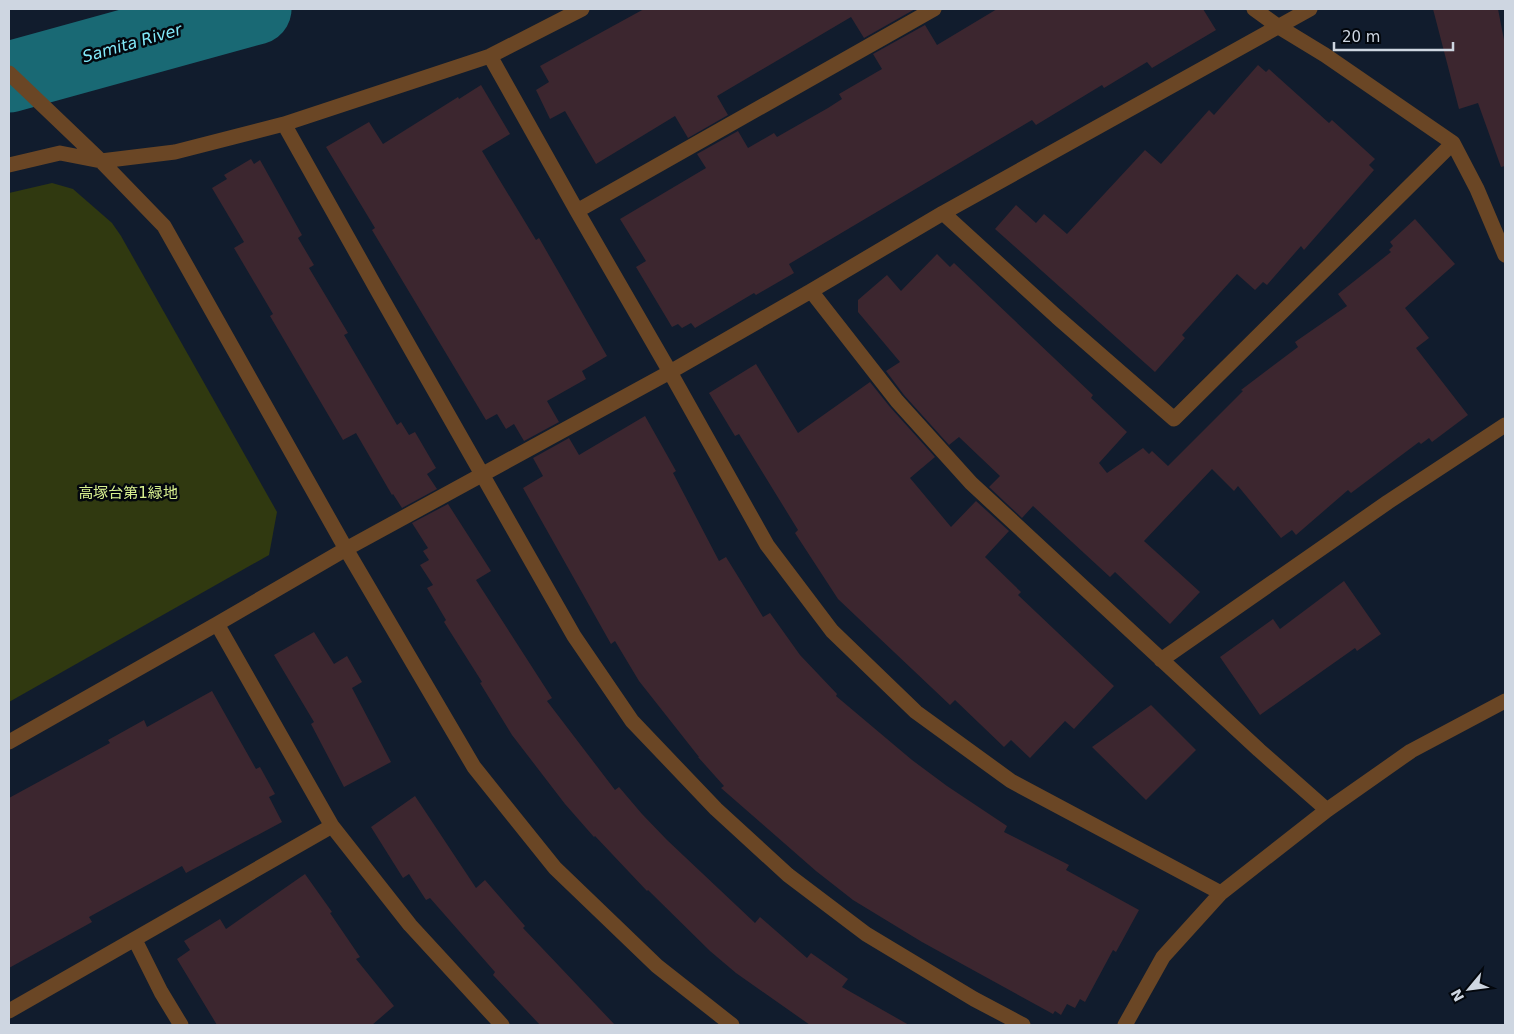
<svg xmlns="http://www.w3.org/2000/svg" width="1514" height="1034" viewBox="0 0 1514 1034" font-family="'DejaVu Sans','Noto Sans JP',sans-serif">
  <rect width="100%" height="100%" fill="#111c2d"/>
  <path fill="#303910" d="M52,183l21,6 39,34 9,13 156,276 -8,43 -260,147v-509z"/>
  <g fill="none" stroke-linecap="round" stroke-linejoin="round">
    <path stroke="#196974" stroke-width="71" d="M9,77l247,-68"/>
  </g>
  <path fill="#3c262f" d="M644,9h271l-51,29 -13,-21 -134,79 11,19 -40,23 -13,-22 -79,48 -31,-53 -15,8 -14,-29 13,-8 -9,-16z
    M997,9h206l13,21 -64,38 -5,-6 -43,26 -2,-3 -66,40 -4,-5 -243,144 5,9 -38,22 -2,-2 -59,35 -4,-5 -9,5 -4,-4 -6,3 -36,-60 10,-6 -26,-42 86,-51 -9,-14 41,-23 10,17 26,-15 3,4 51,-29 14,-9 -3,-5 43,-25 -9,-15 52,-29 12,20z
    M1433,9h65l7,36v121l-4,1 -23,-64 -19,6z
    M1258,65l8,7 3,-3 60,54 3,-3 43,39 -6,6 5,5 -70,80 -3,-4 -34,39 -4,-3 -8,8 -18,-16 -55,61 3,3 -30,34 -160,-143 21,-24 20,18 8,-9 23,20 78,-84 16,14 48,-54 5,5z
    M481,85l29,49 -28,17 54,89 3,-2 68,118 -25,15 4,8 -39,22 12,21 -35,19 -10,-17 -8,5 -9,-15 -11,6 -114,-190 3,-2 -49,-81 43,-25 14,22 75,-47 1,2z
    M251,159l3,5 6,-4 42,75 -4,3 16,27 -5,3 39,65 -4,2 53,90 4,-3 8,13 6,-3 21,36 -9,6 10,15 -35,19 -9,-14 -1,1 -36,-62 -13,7 -73,-124 3,-2 -39,-66 10,-6 -32,-54 15,-9 -3,-4z
    M1415,219l40,45 -50,44 24,30 -13,10 52,67 -36,27 -3,-4 -8,6 -2,-2 -68,51 -3,-3 -52,45 -4,-5 -11,8 -43,-52 -4,5 -22,-22 -68,72 56,51 -30,32 -55,-52 -5,5 -77,-71 -11,12 -33,-31 11,-11 -41,-39 -10,8 -45,-50 -18,-24 14,-9 -42,-50v-12l29,-25 14,16 36,-37 13,13 4,-4 139,132 -2,3 36,34 -28,31 8,10 36,-25 6,6 3,-3 16,15 75,-75 -2,-1 57,-43 -3,-5 52,-36 -9,-12 53,-42 -2,-2 4,-4 -3,-4z
    M756,364l42,69 72,-51 20,25 45,50 -25,21 41,49 25,-26 33,30 -24,26 36,35 -3,3 96,91 -40,43 -9,-8 -35,37 -19,-18 -7,7 -49,-47 -5,5 -112,-106 -43,-66 3,-3 -59,-96 -4,2 -26,-43z
    M645,416l31,55 -3,2 46,88 7,-4 37,60 7,-4 30,42 37,39 -1,2 76,64 35,26 60,40 -3,6 65,33 -3,5 73,40 -23,42 -3,-2 -28,52 -5,-3 -5,9 -8,-4 -6,11 -6,-4 -2,3 -131,-72 -69,-42 -37,-29 -95,-83 3,-2 -26,-29h1l-60,-76 -24,-40 -4,3 -88,-156 20,-12 -10,-18 36,-20 10,17z
    M448,504l43,67 -15,9 76,118 -5,3 68,89 4,-3 23,27 25,26 88,83 5,-6 47,41 4,-5 37,26 -6,8 67,38h-99l-74,-52 -26,-22 -62,-61 -1,1 -52,-55 -1,1 -29,-33 -53,-69 -32,-52 2,-1 -38,-60 2,-2 -19,-32 6,-3 -13,-20 9,-5 -6,-9 5,-3 -16,-25z
    M1344,581l37,53 -24,17 -2,-3 -95,67 -40,-58 53,-38 7,10z
    M314,632l20,32 13,-8 15,26 -10,6 39,74 -47,25 -33,-63 3,-2 -40,-67z
    M212,691l44,78 4,-2 15,27 -6,3 13,25 -96,51 -4,-7 -93,51 3,5 -83,46v-170l101,-55 -2,-3 36,-20 3,7z
    M1151,705l45,45 -50,50 -54,-53z
    M415,796l61,92 9,-8 40,46 -2,2 92,97h-75l-47,-50 2,-3 -65,-74 -4,2 -17,-26 -6,4 -32,-51z
    M305,874l27,38 -2,1 30,44 -4,2 38,47 -22,19h-155l-40,-66 13,-9 -6,-9 36,-22 6,10z"/>
  <g fill="none" stroke-linecap="round" stroke-linejoin="round">
    <path stroke="#6a4625" stroke-width="15" d="M1254,9l25,18 46,28 128,88 24,46 28,66
      M490,56l87,155 93,161 97,173 65,86 84,81 95,69 210,112
      M9,73l92,88 -41,-8 -51,12
      M284,124l96,171 194,341 58,85 84,88 72,66 78,59 108,65 49,26
      M101,161l63,65 182,323 128,218 81,101 102,98 75,59
      M101,161l74,-9 109,-28 206,-68 92,-47
      M577,211l357,-202
      M943,213l114,104 117,102 279,-276
      M811,291l86,110 74,82 288,267 68,60
      M217,624l115,202 78,99 92,100
      M1161,660l227,-158 117,-77
      M9,742l208,-118 129,-75 324,-177 141,-81 132,-78 367,-204
      M135,940l26,52 20,33
      M9,1011l323,-185
      M1125,1025l38,-68 58,-64 106,-83 84,-59 94,-50"/>
  </g>
  <g text-anchor="middle" dominant-baseline="central" stroke-width="5" stroke-linejoin="round" paint-order="stroke">
    <g font-size="15" fill="#d7ef8f" stroke="#03070d">
      <text x="128" y="493">高塚台第1緑地</text>
    </g>
    <g font-size="16" font-style="italic" fill="#83eafa" stroke="#03070d">
      <text transform="translate(132 43) rotate(-16)">Samita River</text>
    </g>
  </g>
  <rect width="1514" height="1034" fill="none" stroke="#ced6e1" stroke-width="20"/>
  <g transform="translate(1469 989) rotate(241)" stroke="#03070d" stroke-width="4" paint-order="stroke">
  <path d="M0-4L9 19L0 12L-9 19Z" fill="#ced6e1"/>
  <text y="-8" font-size="14" font-weight="bold" text-anchor="middle" fill="#ced6e1">N</text>
  </g>
  <path d="M1334 42v8h119v-8" fill="none" stroke="#ced6e1" stroke-width="2.5"/>
  <text x="1342" y="42" font-size="15" fill="#ced6e1" stroke="#03070d" stroke-width="4" paint-order="stroke">20 m</text>
</svg>
